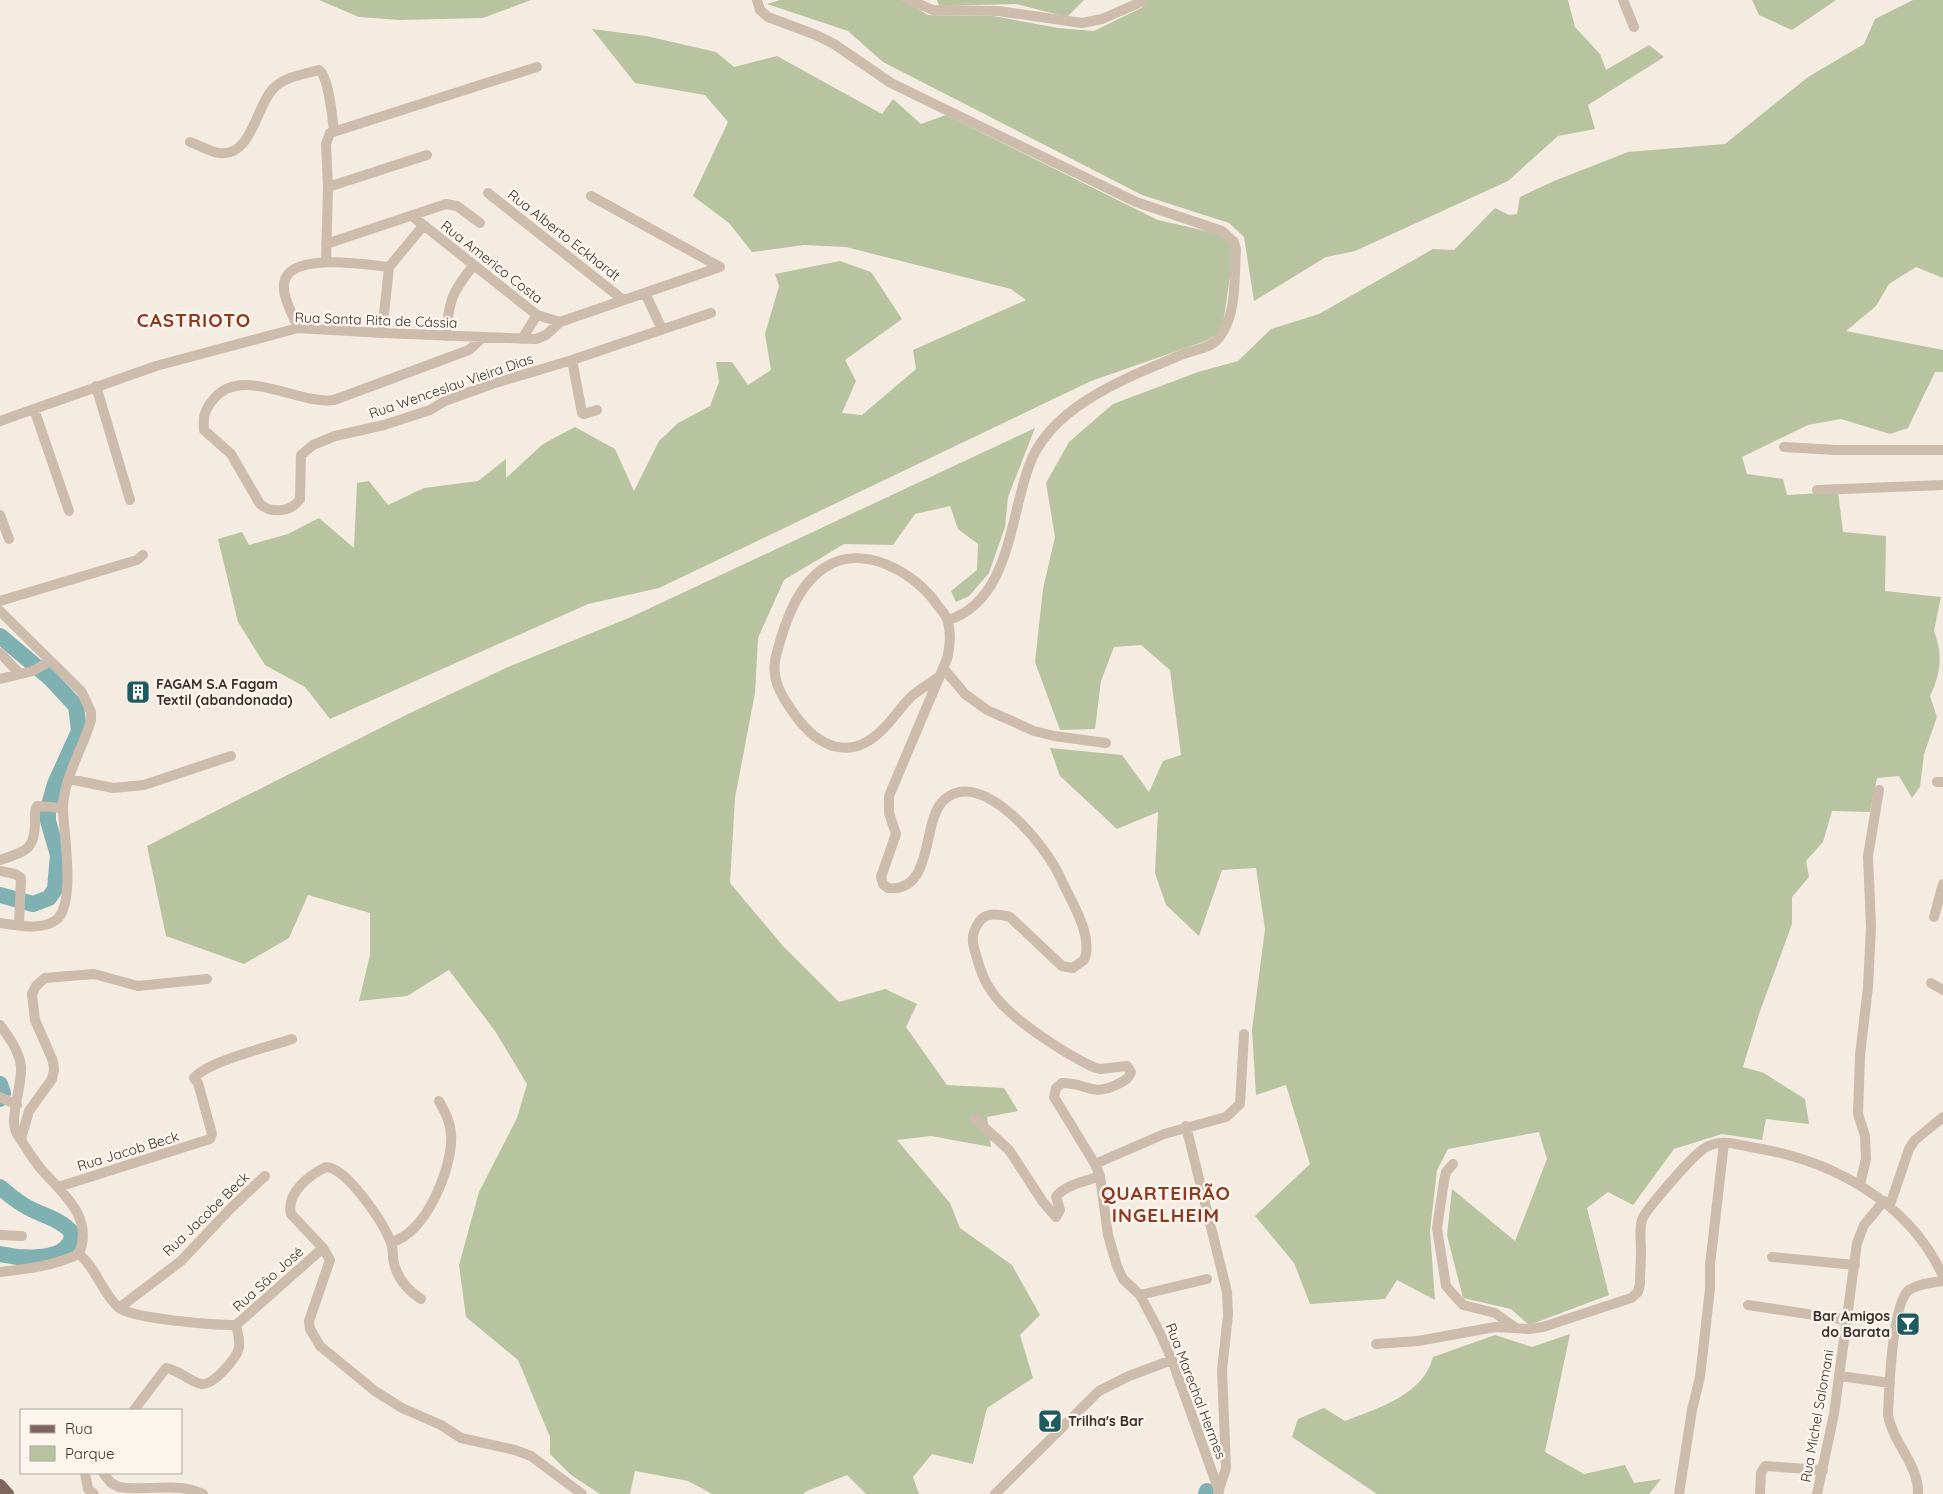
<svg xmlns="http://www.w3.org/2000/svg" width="1943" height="1494" viewBox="0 0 1943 1494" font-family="Quicksand,sans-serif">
  <rect width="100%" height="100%" fill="#f4ebe1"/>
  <path fill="#b8c4a0" d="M319,0h212l-48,18 -83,2 -41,-3z
    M780,0h123l25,15 65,1 65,12 36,3 49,-24 2,-7h423l7,27 25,27 6,16 43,-25 15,12 -76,48 7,24 -37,7 -50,45 -153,70 -29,6 -72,44 -10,-64 -15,-14 -87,-28 -259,-133 -35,-31 -81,-27z
    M937,0h147l-17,17 -51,-13 -77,2z
    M1752,0h84l-44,30 -33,-15z
    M1913,0h30v278l-27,-11 -27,17 -13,22 -30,25 97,19v22h-8l-27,56 -18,6 -49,-15 -33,6 -66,32 5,17 36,5 4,16 51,-3 5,40 43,4 -1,55 56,6 -7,34c9,22 7,42 -4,65l7,21 -13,37 -4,33 -8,11 -13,-22 -22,2 -7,34 -38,-1 -9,31 -17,19 3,16 -17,20v27l-33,90 -16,53 21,6 41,26 4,25 -43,-5 -4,21 -40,-6 -48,15 -41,56 -25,-13 -21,16 22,87 -80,30 -18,-16 -48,-11 -16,-63 5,-46 63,52 32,-82 -8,-27 -91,17 -11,21 -7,61 5,69 -38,-20 -12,19 -75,5 -16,-41 -39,-47 55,-52 -24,-79 -30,10 -4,-65 13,-101 -9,-61 -34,2 -23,66 -33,-31 -11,-32 3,-61 -41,17 -57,-53 -10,-28 72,7 27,37 14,-31 18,-6 -11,-85 -29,-25 -27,2 -13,34 -6,48 -35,1 -25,-68 8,-73 12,-52 -9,-54 23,-41 44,-38 85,-32 40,-11 33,-32 48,-15 114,-65 21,1 41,-42 14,7 8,-1 3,-17 34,-16 74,-29 97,-8 83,-67 56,-33 11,-25z
    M592,29l54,7 70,16 18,15 43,-11 105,58 11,-15 28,25 25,-9 212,105 57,13 14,7 5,9 -12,82 -16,10 -115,40 -432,207 -71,16 -258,115 -25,-32 -40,-22 -27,-43 -20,-83 24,-7 7,13 39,-11 31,-16 35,30 3,-65 12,-2 19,24 36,-17 54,-7 28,-22v19l37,-34 32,-17 40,22 19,42 25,-50 19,-18 32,-17 9,-24 -3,-20h16l16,23 23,-15 -6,-36 14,-48 -4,-12 65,-13 31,11 31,47 -57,41 11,21 -14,32 20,2 54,-46 -3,-19 113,-50 -15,-11 -165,-42 -42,-2 -52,7 -23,-29 -36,-27 35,-74 -23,-27 -70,-12z
    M1035,428l-27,69 -3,30 -16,46 -20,23 -13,6 -5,-11 26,-21 1,-26 -20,-15 -8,-23 -35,8 -22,31 -49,-1 -60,36 -26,58 -3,55 -20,105 -5,85 53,63 56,56 46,-13 32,15 -11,23 41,58 57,3 14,23 -31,6 4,30 -60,-11 -34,4 53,63 10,25 52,37 28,50 -20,20 13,43 -46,30 -14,56 -41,-10 -19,23 6,17h-53l-19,-19 -40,16 -4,3h-91l-24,-13 -53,-10 -5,23h-30l-29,-19 -21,-21v-17l-32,-77 -52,-43 -7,-52 20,-73 38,-74 10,-34 -32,-53 -46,-61 -42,26 -48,5 11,-46v-42l-62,-18 -19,43 -45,26 -78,-28 -19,-90 259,-131 102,-48 123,-50z
    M1570,1334l-25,118 39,22 41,-9 9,18 27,-4 -12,15h-272l-85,-57 6,-18 26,-11 21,13c34,-13 78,-26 88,-64l62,-22 37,12z"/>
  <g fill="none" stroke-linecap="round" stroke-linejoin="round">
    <path stroke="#7fb0b2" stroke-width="16" d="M0,636l50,42 26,28 3,25 -24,53 -7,25v12l10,34 -3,34 -6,9 -16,6 -33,-9
      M0,1084l3,9 -3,6
      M0,1187c7,6 14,12 22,17 16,11 39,14 50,29 0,3 -1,9 -3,11 -12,18 -51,14 -69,10
      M1206,1494l1,-3"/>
    <path stroke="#cdbbac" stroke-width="10" d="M757,0l3,10 8,7 48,18 18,9 57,39 245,119 86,29 12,11 2,8c-2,28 1,62 -15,85 -9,14 -26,14 -40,20 -53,22 -131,51 -152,111 -19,50 -19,135 -81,154
      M909,0l24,10 65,1 84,12 20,-4 39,-17
      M1623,0l11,27
      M190,142c9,3 20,10 29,11 34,5 37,-51 57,-67 12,-10 29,-12 43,-16 10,7 13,47 15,60
      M328,187l99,-32
      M488,193l134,106
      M591,196l129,71
      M412,216l125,99 23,7
      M326,244l120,-40 11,2 23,17
      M326,262l2,-75 -2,-43 4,-11 207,-66
      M645,293l17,36
      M298,328c-5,-13 -16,-32 -14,-45 5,-32 84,-18 105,-16
      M382,333l7,-66 34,-41
      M446,336c3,-35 5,-43 27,-70
      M483,337l-14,13 -135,50c-38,5 -94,-37 -122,1 -8,10 -9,17 -8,29l27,24 29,50c12,10 31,8 40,-5l1,-44 12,-10 22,-9 49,-11 46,-15 15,-9 47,-17 80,-24 139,-47
      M522,339l15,-24
      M572,360l10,53 2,1 13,-4
      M96,386l34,114
      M34,409l35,102
      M0,421l156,-55 142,-38 84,5 154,6 10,-4 14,-13 160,-55
      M1784,447l52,3h107
      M1817,490l126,-5
      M0,515l9,24
      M0,601l137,-41 6,-5
      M0,611l81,80 10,21v8c-8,29 -29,60 -28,91 1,23 13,94 -7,109 -15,11 -39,5 -56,3
      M0,653l19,20
      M943,668l22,26 22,16 47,21 20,5 52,7
      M940,676c-9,7 -20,13 -28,20 -11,10 -19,24 -30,34 -32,32 -64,17 -87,-15 -13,-18 -25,-36 -19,-59 8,-31 20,-69 48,-88 39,-26 92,5 114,38 4,5 9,10 10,16 3,12 2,25 -1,37l-58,137v17l7,21 -15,43 2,7 5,4c47,5 33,-68 56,-88 38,-35 104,48 117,79 10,22 29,51 25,75l-2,6 -11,8 -11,-2 -52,-49c-10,-3 -24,-6 -31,5 -9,13 -7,21 -2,36 3,12 7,23 15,34 17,26 72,61 101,75l7,2 27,-3 4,6c-2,6 -5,8 -11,11 -29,15 -31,0 -58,0l-6,5 -2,9 41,67 5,12 8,59 9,31 6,13 17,16 20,38 12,27 47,131
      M0,679l33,-8 17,-10
      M69,779l44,9 31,-3 87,-29
      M1937,782h6
      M0,860c25,-9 35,-9 35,-38 0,-6 -1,-11 2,-16l26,2
      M0,871l15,3 6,4 -2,47
      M1934,917l9,-33
      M1931,983l12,7
      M0,1025c9,12 19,26 21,41 2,18 -13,54 -4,68 8,12 15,24 24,35 22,25 53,48 38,85 -26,12 -51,15 -79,18
      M0,1097l17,8
      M975,1119l34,31 34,52 13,15 4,-7 -4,-13c8,-12 31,-16 44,-21
      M1186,1126l41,166 1,23 -6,55 4,98 -8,25
      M21,1139l8,-28 23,-32 2,-9 -1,-9 -18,-41 -3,-26 4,-8 9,-8 49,-4 44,12 69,-7
      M1095,1164l69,-30 62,-17 14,-13 4,-70
      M1453,1164l-7,8 -2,9 -7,47 9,58 17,19 32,8 21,15
      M1860,1184l6,-25 -1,-23 -7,-22 2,-59 8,-68 3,-60 -3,-71 11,-66
      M58,1187l152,-48 2,-5 -14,-51 -4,-5c14,-17 75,-31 98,-39
      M1890,1205l19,-56 6,-9 28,-23
      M0,1235l22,1
      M391,1242c35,-7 63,-77 60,-109 -1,-12 -6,-21 -12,-32
      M79,1254c18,15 22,37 39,53 13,12 97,18 118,18l87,-77
      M1772,1257l83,8
      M1140,1295l67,-16
      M421,1299c-14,-9 -25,-23 -28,-40 0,-6 0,-13 -3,-19 -8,-19 -43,-72 -64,-73 -17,8 -40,26 -35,47l32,34 7,12 -21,61 1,8 10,17 55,45 27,17 39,17 20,13 54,12 16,6 51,38
      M1748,1305l99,15
      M119,1308l62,-47 50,-53 34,-32
      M1376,1344l42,-3 77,-14 34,2 14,-2 88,-29 7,-6 2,-8c0,-11 1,-23 1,-34 0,-11 -2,-20 1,-30 2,-9 50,-63 59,-69 3,-3 9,-6 13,-7 13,-4 29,2 42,4 77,13 153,54 187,128
      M1840,1376l50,7
      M134,1410l32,-42c13,2 23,13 35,16 12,2 35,-25 38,-36 1,-8 -1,-15 -3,-23
      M85,1473l3,16 6,5
      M103,1473l8,10 8,4c29,5 56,-6 84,7
      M995,1494l104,-103 30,-15 43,-16
      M1679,1494l13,-84 8,-33 10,-88v-24l14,-122
      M1760,1494l1,-21 4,-7 58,4
      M1817,1494l17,-80 23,-171 7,-18 20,-24
      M1918,1494c1,-30 -25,-50 -30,-79 1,-24 4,-112 21,-125 10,-7 23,-7 34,-9"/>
    <path stroke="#7d675c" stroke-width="12" d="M0,1485l8,9"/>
  </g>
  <defs>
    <g id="building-square" transform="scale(1.25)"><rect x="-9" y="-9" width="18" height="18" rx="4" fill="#1f5a5e" stroke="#fbf5ee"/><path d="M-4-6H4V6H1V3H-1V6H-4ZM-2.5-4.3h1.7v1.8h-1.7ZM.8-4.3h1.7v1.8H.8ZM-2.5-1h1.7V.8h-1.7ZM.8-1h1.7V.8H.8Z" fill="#fff"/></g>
    <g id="bar-square" transform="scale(1.25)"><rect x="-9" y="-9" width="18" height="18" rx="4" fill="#1f5a5e" stroke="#fbf5ee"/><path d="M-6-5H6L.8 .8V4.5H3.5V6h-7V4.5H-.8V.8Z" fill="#fff"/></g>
  </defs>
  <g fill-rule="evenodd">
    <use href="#building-square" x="138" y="692"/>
    <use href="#bar-square" x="1908" y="1324"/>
    <use href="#bar-square" x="1050" y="1421"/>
  </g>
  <g text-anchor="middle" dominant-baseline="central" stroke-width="5" stroke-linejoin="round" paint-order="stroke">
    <g font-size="14" fill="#3b302b" stroke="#fbf5ee">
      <text transform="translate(564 235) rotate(38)">Rua Alberto Eckhardt</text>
      <text transform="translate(492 262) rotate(38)">Rua Americo Costa</text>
      <text transform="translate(376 320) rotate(2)">Rua Santa Rita de Cássia</text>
      <text transform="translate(451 386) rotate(-19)">Rua Wenceslau Vieira Dias</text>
      <text transform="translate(128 1151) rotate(-17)">Rua Jacob Beck</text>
      <text transform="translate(206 1214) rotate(-44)">Rua Jacobe Beck</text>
      <text transform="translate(268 1279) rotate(-42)">Rua Sâo José</text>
      <text transform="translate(1196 1391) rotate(69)">Rua Marechal Hermes</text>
      <text transform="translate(1817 1416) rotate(-80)">Rua Michel Salomani</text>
    </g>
    <g font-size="14" font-weight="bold" fill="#3b302b" stroke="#fbf5ee" text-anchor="start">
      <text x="156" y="684">FAGAM S.A Fagam<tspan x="156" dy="16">Textil (abandonada)</tspan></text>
      <text x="1890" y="1316" text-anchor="end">Bar Amigos<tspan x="1890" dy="16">do Barata</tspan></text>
      <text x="1068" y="1421">Trilha's Bar</text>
    </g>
    <g font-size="19" font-weight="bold" letter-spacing="1" fill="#8c3b22" stroke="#fbf5ee">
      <text x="194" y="320">CASTRIOTO</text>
      <text x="1166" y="1193">QUARTEIRÃO<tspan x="1166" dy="22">INGELHEIM</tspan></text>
    </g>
  </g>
  <rect x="20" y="1409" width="162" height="65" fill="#fbf5ee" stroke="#aea6a0"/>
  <rect x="30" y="1425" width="25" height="8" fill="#7d675c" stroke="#aea6a0"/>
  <text x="65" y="1434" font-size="15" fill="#3b302b">Rua</text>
  <rect x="30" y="1446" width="25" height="15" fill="#b8c4a0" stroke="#aea6a0"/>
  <text x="65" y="1459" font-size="15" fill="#3b302b">Parque</text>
</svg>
